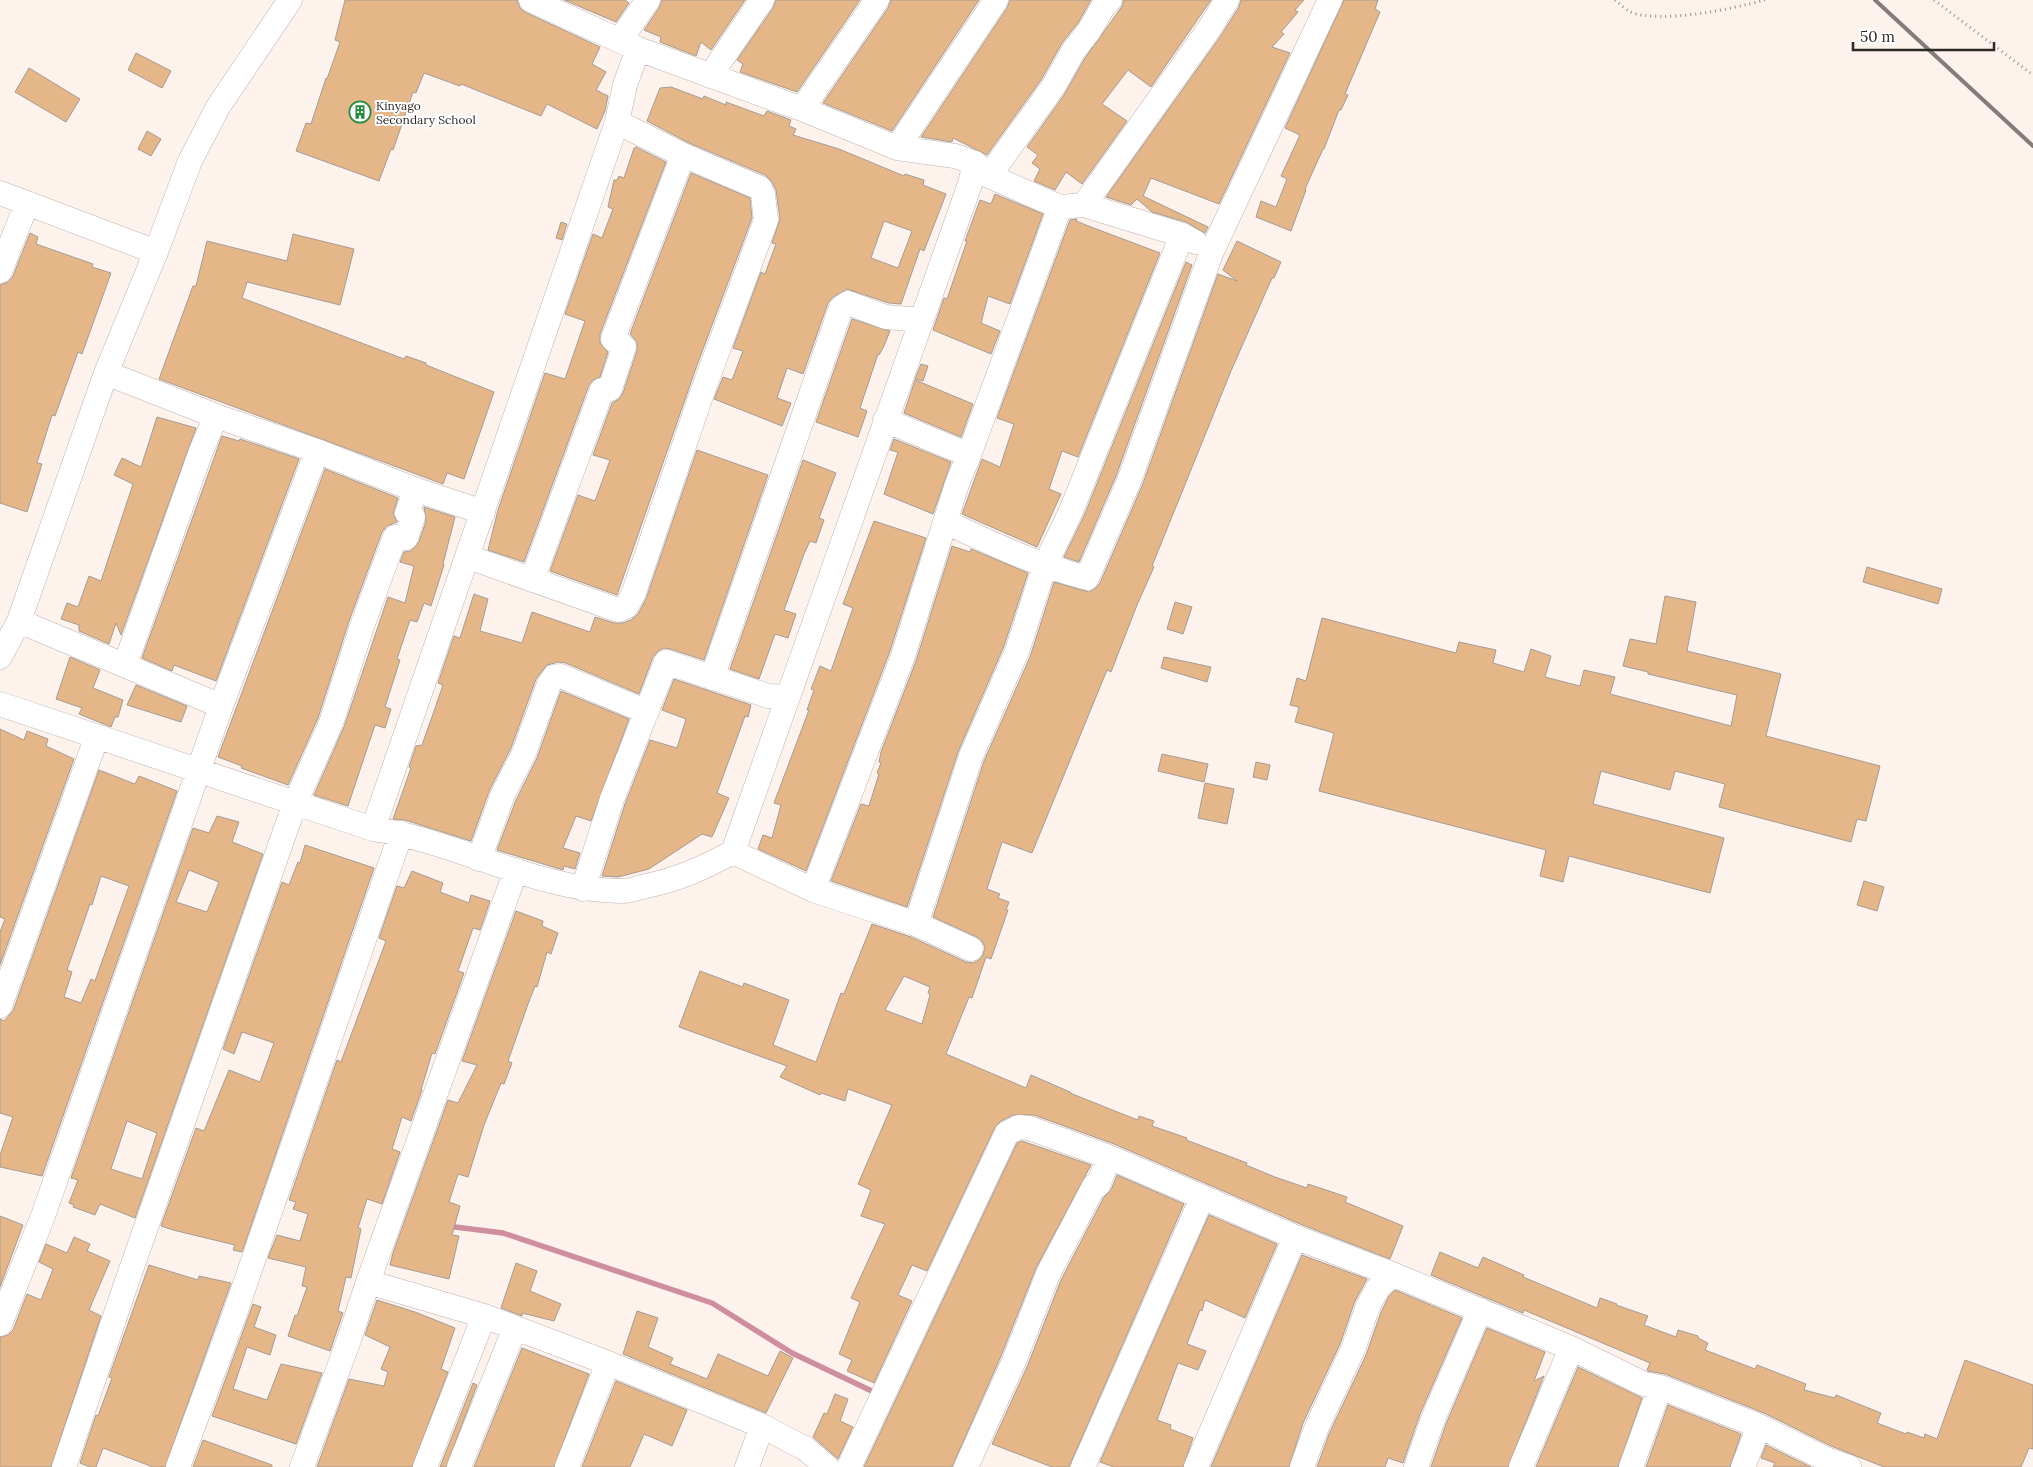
<svg xmlns="http://www.w3.org/2000/svg" width="2033" height="1467" viewBox="0 0 2033 1467" font-family="Lora,serif">
  <rect width="100%" height="100%" fill="#fef2ed"/>
  <g fill="none" stroke-linecap="round" stroke-linejoin="round">
    <path stroke="#cf8e9d" stroke-width="5.5" d="M447,1226l56,7 209,70 80,50 86,41"/>
  </g>
  <path fill="#e4b688" stroke="#a49c95" fill-rule="evenodd" d="M345,0h172l3,8 5,4 75,35 -8,17 14,8 -10,18 12,6 -3,15 -8,18 -50,-25 -6,12 -80,-32 -1,2 -36,-13 -8,20 -3,-1 -20,58 -2,-1 -12,32 -83,-30 10,-28 5,1 15,-46 1,1 13,-37 -5,-2z
    M564,0h61l4,3 -13,19z
    M662,0h83l-34,50 -10,-8 -5,14 -36,-14 1,-5 -17,-7 15,-22z
    M776,0h84l-63,92 -57,-20 3,-8 -6,-4 36,-52z
    M891,0h88l-87,131 -69,-28 65,-95z
    M1010,0h81l-13,23 -16,20 -21,37 -54,75 -34,-17 -1,4 -31,-5 86,-129z
    M1123,0h88l-60,87 -23,-17 -26,34 25,17 -45,63 -16,-12 -11,18 -21,-9 6,-12 -8,-6 6,-8 -11,-8 37,-52 21,-37 38,-53z
    M1241,0h63l-9,10 3,2 -17,20 3,2 -12,13 18,6 -71,151 -68,-26 -8,18 65,31 -3,6 -19,-11 -34,-10 -15,-13 -6,6 -25,-8 114,-160 19,-30z
    M1344,0h34l-3,9 5,3 -35,82 3,1 -7,15h-2l-15,39h-1l-18,40 1,1 -15,41 -35,-14 5,-16 15,6 11,-28 -6,-3 19,-41 -15,-7z
    M136,53l35,18 -9,17 -34,-18z
    M29,68l51,31 -14,23 -51,-30z
    M671,87l32,12 1,-3 22,9v-3l38,14 3,-5 24,9 -2,6 7,3 -3,6 46,14 65,27 1,-2 19,6 -1,5 23,9 -22,57 -4,-2 -19,55 -12,-1 -42,-14 -14,8 -5,6 -25,71 -16,-6 -10,30 14,5 -9,23 -68,-27 9,-22 9,3 11,-29 -10,-3 28,-76 4,2 11,-30 -4,-1 8,-24 -4,-29 -4,-8 -7,-7 -76,-32 -42,-22 13,-33zM884,221l28,10 -14,37 -27,-10z
    M147,131l14,8 -10,17 -13,-7z
    M636,147l30,15 -66,172v9l8,9 -8,25 -7,3 -4,5 -65,177 -36,-12 10,-40 47,-137 20,6 20,-58 -20,-7 28,-80 9,4 11,-29 -5,-2 6,-27h3l2,-4 5,2 10,-30z
    M691,173l59,25 2,20 -56,150 -79,227 -67,-24 28,-76 17,6 15,-41 -17,-5 19,-52 7,-4 4,-6 14,-42v-9l-7,-8z
    M995,194l48,20 -33,90 -22,-8 -7,27 19,8 -9,23 -58,-24 11,-32 3,1 20,-58h-2l15,-41 11,4z
    M1077,219l-1,2 15,6 69,26 -82,204 -16,-6 -13,38 12,5 -24,53 -75,-33 20,-55 18,8 14,-43 -17,-6 73,-198z
    M561,222l6,2 -5,16 -6,-2z
    M30,233l8,4 -2,7 57,20 -1,3 19,6 -29,81 -4,-2 -23,64 -3,-1 -15,48 5,1 -15,48 -27,-9v-218l8,-3 5,-6z
    M293,234l61,15 -14,56 -93,-23 -5,16 162,61 2,-3 20,7v2l68,27 -30,87 -17,-6 -4,11 -284,-105 34,-93h3l11,-45 80,20z
    M1237,241l44,21 -7,16h-2l-41,93 -79,195 2,1 -17,38 -26,67 -4,-2 -75,183 -30,-11 -15,47 13,5 -2,4 11,4 -3,8h2l-17,49 -5,-2 -14,41 -3,-1 -23,57 80,34 5,-13 39,17v1l50,20 18,7 1,-4 15,5 -2,5 35,12 -1,2 61,23 -1,2 29,12 32,11 1,-4 39,13 -2,5 58,24 -13,33 -90,-35 -186,-80 -80,-29h-21l-12,6 -6,6 -68,144 -15,-6 -14,30 14,6 -38,82 -27,-12 5,-11 -13,-6 21,-52 -9,-4 34,-74 -24,-8 10,-26 -13,-6 34,-79 -44,-16 -3,12 -24,-8 -1,2 -40,-18 7,-11 -108,-39 21,-56 43,16 1,-4 45,17 -16,45 43,17 25,-69 3,1 28,-70 39,13 55,25 7,1 6,-3 4,-5 2,-8 -3,-6 -5,-4 -44,-20 51,-156 46,-104 24,-75 35,10 6,-3 5,-6 42,-97 76,-212 19,7 -14,-11zM904,976l26,11 -2,6 2,2 -8,29 -37,-14z
    M1186,262l6,3 -76,211 -37,86 -15,-5 20,-41z
    M852,319l38,12 -6,15 -5,9 -1,-1 -18,54 7,3 -9,26 -42,-15z
    M921,364l7,2 -5,15 -8,-2z
    M915,380l58,24 -12,33 -57,-24z
    M157,417l39,11 -75,207 -5,-12 -7,21 -30,-13v-6l-18,-6 6,-16 11,4 11,-31 12,5 32,-97 -19,-9 8,-17 19,9z
    M222,436l17,5 1,-2 59,20 -83,222 -42,-16 -2,6 -30,-13z
    M894,439l57,23 -18,52 -49,-20 14,-42 -8,-2z
    M697,450l71,25 -64,185 -34,-11 -6,-1 -6,3 -5,6 -14,37 -73,-31 -7,-1 -12,3 -11,14 -25,69 -21,41 -19,52 -66,-21 -12,-1 18,-51 -2,-1 7,-21 6,-1 10,-28 11,-32 -5,-2 16,-47 6,2 14,-44 14,5 -8,32 42,12 10,-31 58,20 5,-15 19,6h9l8,-3 7,-6 8,-15z
    M803,460l33,13 -17,45 5,2 -8,23 -6,-2 -6,13 -20,56 12,4 -8,24 -13,-4 -16,45 -29,-10z
    M325,469l73,29 -5,16 4,8 -10,4 -5,6 -33,89 -31,97 -30,67 -47,-17 1,-2 -24,-9z
    M424,507l31,10 -12,47 1,1 -13,41 -7,-3 -7,19 -7,-2 -13,39 3,1 -15,47 6,2 -6,19 -10,-3 -27,81 -34,-11 30,-68 44,-130 17,6 9,-37 -14,-4 4,-10 7,-1 8,-9 7,-21z
    M874,521l52,17 -36,113 -84,220 -48,-22 5,-14 9,3 9,-33 -7,-2 35,-93h-2l7,-20 -3,-1 9,-23 11,5 22,-63 -10,-4z
    M952,546l18,6 1,-3 57,24 -24,73 -46,106 -51,155 -76,-26 30,-77 8,2 10,-32 -2,-1 4,-10 -2,-1 2,-10 35,-91z
    M1867,567l75,22 -4,15 -75,-22z
    M1665,596l31,6 -9,49 94,23 -15,62 114,30 -14,55 -9,-2 -6,23 -132,-35 6,-23 -50,-13 -5,19 -69,-19 -8,33 131,34 -14,55 -141,-37 -6,26 -23,-6 6,-26 -227,-59 15,-58 -39,-11 4,-15 -9,-2 7,-27 9,3 16,-63 134,35 3,-11 37,8 -3,13 31,9 7,-23 20,7 -6,21 35,9 4,-16 31,7 -5,17 121,32 6,-31 -89,-21v-2l-25,-6 7,-27 26,5z
    M1175,602l17,5 -9,27 -16,-5z
    M70,657l30,13 -7,18 30,12 -5,17h-3l-4,10 -32,-13 3,-6 -26,-9z
    M1164,657l47,10 -4,15 -46,-14z
    M674,679l77,26 -3,12 -3,-1 -28,77 12,5 -17,39 -10,-3 -53,35 -31,8 -16,-1 23,-72 25,-64 27,8 9,-29 -24,-9z
    M136,685l51,21 -6,16 -54,-17z
    M561,691l68,28 -38,102 -15,-5 -13,32 17,5 -5,16 -11,-3 -1,4 -66,-20 19,-50 21,-42z
    M0,729l24,11 3,-9 21,8 -2,7 28,13 -74,206v-33l5,-13 -5,-2z
    M1162,754l46,10 -4,18 -46,-11z
    M1256,762l14,3 -3,15 -14,-3z
    M99,770l36,14 4,-8 38,15 -135,385 -42,-9v-12l13,-38 -13,-4v-94l4,2 9,-10zM101,876l28,10 -34,95 -4,-2 -10,24 -17,-6 8,-25 -5,-2 23,-66 2,1z
    M1205,783l29,6 -7,35 -29,-6z
    M217,816l22,6 -7,20 31,12 -128,364 -35,-14 -5,11 -22,-8 1,-2 -5,-2 9,-23 -7,-2 122,-350 16,5zM189,870l30,12 -12,30 -31,-10zM127,1121l30,12 -15,46 -31,-10z
    M305,845l69,23 -132,384 -9,-2 2,-5 -62,-15 -12,-4 35,-98 8,3 25,-61 31,12 14,-39 -32,-11 -8,22 -11,-5 59,-167 7,3 9,-23 2,1z
    M412,871l31,12 -3,9 29,11 2,-8 19,6 -10,29 -7,-2 -15,43 6,2 -29,81 -3,-1 -11,37h1l-11,31 -9,-4 -10,32 8,3 -18,52 -15,-5 -9,29 3,1 -10,49 -5,-1 -8,34 5,2 -13,38 -42,-15 7,-21 2,1 10,-29 -5,-1 4,-19 -38,-9 9,-23 23,6 8,-27 -15,-5 3,-7 -7,-2 48,-140 4,2 45,-121 -7,-3 18,-52 7,2z
    M1864,881l20,6 -7,24 -20,-6z
    M516,911l27,10 -1,5 16,7 -7,21 -4,-2 -10,35 -2,-1 -7,18 -20,57 4,2 -8,21 -3,-1 -17,42 -16,52 -10,-3 -9,28 11,4 -8,29 7,1 -10,43 -59,-14 3,-12 55,-153 10,3 19,-38 -15,-4z
    M1022,1141l69,24 -55,103 -35,88 -49,111h-88l153,-324z
    M1117,1175l67,29 -115,263h-17l-60,-23 35,-77 34,-87 43,-83 7,-7z
    M1209,1215l68,29 -32,74 -40,-18 -3,11 -2,-1 -13,34 19,7 -8,19 -20,-7 -21,57 14,5 -1,4 23,9 -10,29h-69l-14,-5z
    M0,1216l23,9 -23,62z
    M74,1237l16,7 -3,7 23,10 -21,49 12,6 -50,151h-51v-130l8,-2 5,-5 14,-36 14,6 12,-31 -14,-7 7,-18 21,9z
    M1440,1252l38,16 5,-11 41,18 -1,2 74,31 3,-10 17,6 -1,1 32,11 -4,9 32,12 2,-7 20,6v2l10,5 -3,7 50,19 2,-4 49,19 -2,6 31,8 1,-3 45,18 -4,10 29,11 1,-2 17,6 1,-4 12,5 28,-79 68,25v64l-4,-1 -8,19h-137l-53,-21 -67,-33 -99,-39 -17,-3 -1,-1 3,-7 -126,-53 -1,3 -92,-38z
    M1302,1255l65,24 -12,22 -15,43 -37,79 -14,44h-78z
    M516,1263l21,8 -7,20 31,13 -7,17 -32,-8v3l-21,-8z
    M149,1265l49,15 1,-4 32,7 -66,184h-12l-50,-19 -7,19h-6l-10,-4 16,-48 2,1 14,-38 -3,-1z
    M1395,1290l67,28 -42,96 -17,49 -15,-5 -3,9h-68l12,-33 37,-79 15,-43 8,-16z
    M377,1300l38,12 40,16 -14,41 7,3 -36,95h-95l32,-88 35,7 4,-14 -7,-3 9,-22 -25,-12z
    M253,1304l8,3 -7,20 22,8 -6,20 -23,-8 -14,42 34,11 14,-36 41,9 -26,71 -84,-28z
    M637,1311l21,7 -10,29 25,11 -3,6 37,15 11,-25 50,22 12,-25 13,7 -27,55 -143,-59z
    M1487,1328l58,24 -11,29 10,-5 -36,91h-77l15,-43z
    M522,1348l67,26 -35,93h-80z
    M1578,1367l64,31 -24,69h-82z
    M616,1381l71,29 -15,36 -28,-12 -14,33h-48z
    M473,1383l4,2 -31,82h-6z
    M835,1394l13,5 -8,22 13,6 -15,32 -25,-22 11,-24 3,1z
    M1668,1405l73,29 -11,33h-84z
    M203,1440l69,25v2h-79z
    M1766,1445l45,22h-38l2,-4 -14,-5z"/>
  <g fill="none" stroke-linecap="round" stroke-linejoin="round">
    <g stroke="#beb3ae" stroke-width="25">
      <path id="minor" d="M531,0l107,49 164,60 95,39 58,8 20,7 14,13 71,31 24,-2 98,30 13,7
        M620,40l28,-40
        M710,76l52,-76
        M802,109l75,-109
        M897,148l99,-148
        M989,176l64,-89 21,-37 15,-19 15,-26 6,-5
        M0,193l156,59
        M1084,205l125,-176 18,-29
        M0,271l27,-68
        M106,373l110,43 101,35 99,39 67,22
        M885,420l84,35
        M946,522c46,22 91,43 141,56l42,-97 83,-230 118,-251
        M468,557l150,53 8,-3 7,-12 69,-202 64,-173 -3,-25 -3,-7 -77,-33 -66,-33
        M532,580l70,-190 8,-1 14,-42 -11,-8 70,-184
        M19,621l202,85
        M0,657l19,-36 87,-248 50,-121 34,-91 28,-54 72,-107
        M125,665l76,-214 15,-35
        M712,678l129,-370 7,-5 38,14 35,3
        M0,704l373,125c83,11 165,63 250,62 8,0 15,-3 23,-5 34,-7 57,-18 87,-34l237,-668 5,-21
        M373,829l244,-707 8,-37 13,-36
        M733,852l80,38 103,34 55,25
        M479,859l24,-65 21,-41 25,-69 5,-7 7,-1 86,36
        M583,889l29,-90 54,-137 102,34 20,1
        M813,890l90,-234 54,-172 12,-29 91,-248
        M916,924l55,-168 46,-105 28,-86 26,-54 111,-276
        M0,1006l97,-270
        M368,1282l116,34 124,47 154,63 44,23 21,18
        M0,1324l43,-108 178,-510 96,-255
        M64,1467l61,-180 170,-484 36,-80 31,-97 33,-89 11,1 7,-21 -6,-4 9,-23
        M178,1467l57,-154 166,-480
        M302,1467l48,-130 18,-55 148,-412
        M425,1467l59,-151
        M459,1467l56,-139
        M567,1467l41,-104
        M747,1467l15,-41
        M849,1467l158,-334 12,-6 10,1 80,29 186,80 97,37 179,74 73,36 16,3 99,39 67,33 23,8
        M966,1467l48,-106 34,-87 46,-88 4,-1 11,-28
        M1083,1467l119,-269
        M1196,1467l99,-230
        M1302,1467l14,-38 37,-80 15,-43 10,-18 14,-14
        M1416,1467l17,-48 47,-109
        M1521,1467l50,-119
        M1631,1467l29,-80
        M1743,1467l16,-41"/>
    </g>
    <path stroke="#99918e" stroke-width="3" stroke-dasharray="1 4" stroke-linecap="butt" d="M1615,0c5,4 10,9 15,12 33,12 101,-3 135,-12
      M1934,0l99,75"/>
    <use href="#minor" stroke="#fff" stroke-width="24"/>
    <path stroke="#837c78" stroke-width="4" d="M1875,0l158,146"/>
  </g>
  <defs>
    <g id="building-ring" transform="scale(1.125)"><circle r="9.5" fill="#fff" stroke="#238a40" stroke-width="1.5"/><path d="M-4-6H4V6H1V3H-1V6H-4ZM-2.5-4.3h1.7v1.8h-1.7ZM.8-4.3h1.7v1.8H.8ZM-2.5-1h1.7V.8h-1.7ZM.8-1h1.7V.8H.8Z" fill="#238a40"/></g>
  </defs>
  <g fill-rule="evenodd">
    <use href="#building-ring" x="360" y="112"/>
  </g>
  <g text-anchor="middle" dominant-baseline="central" stroke-width="4" stroke-linejoin="round" paint-order="stroke">
    <g font-size="12" fill="#2d2927" stroke="#fff" text-anchor="start">
      <text x="376" y="105">Kinyago<tspan x="376" dy="14">Secondary School</tspan></text>
    </g>
  </g>
  <path d="M1853 42v8h141v-8" fill="none" stroke="#2d2927" stroke-width="2.5"/>
  <text x="1860" y="42" font-size="15" fill="#2d2927" stroke="#ffffff" stroke-width="4" paint-order="stroke">50 m</text>
</svg>
